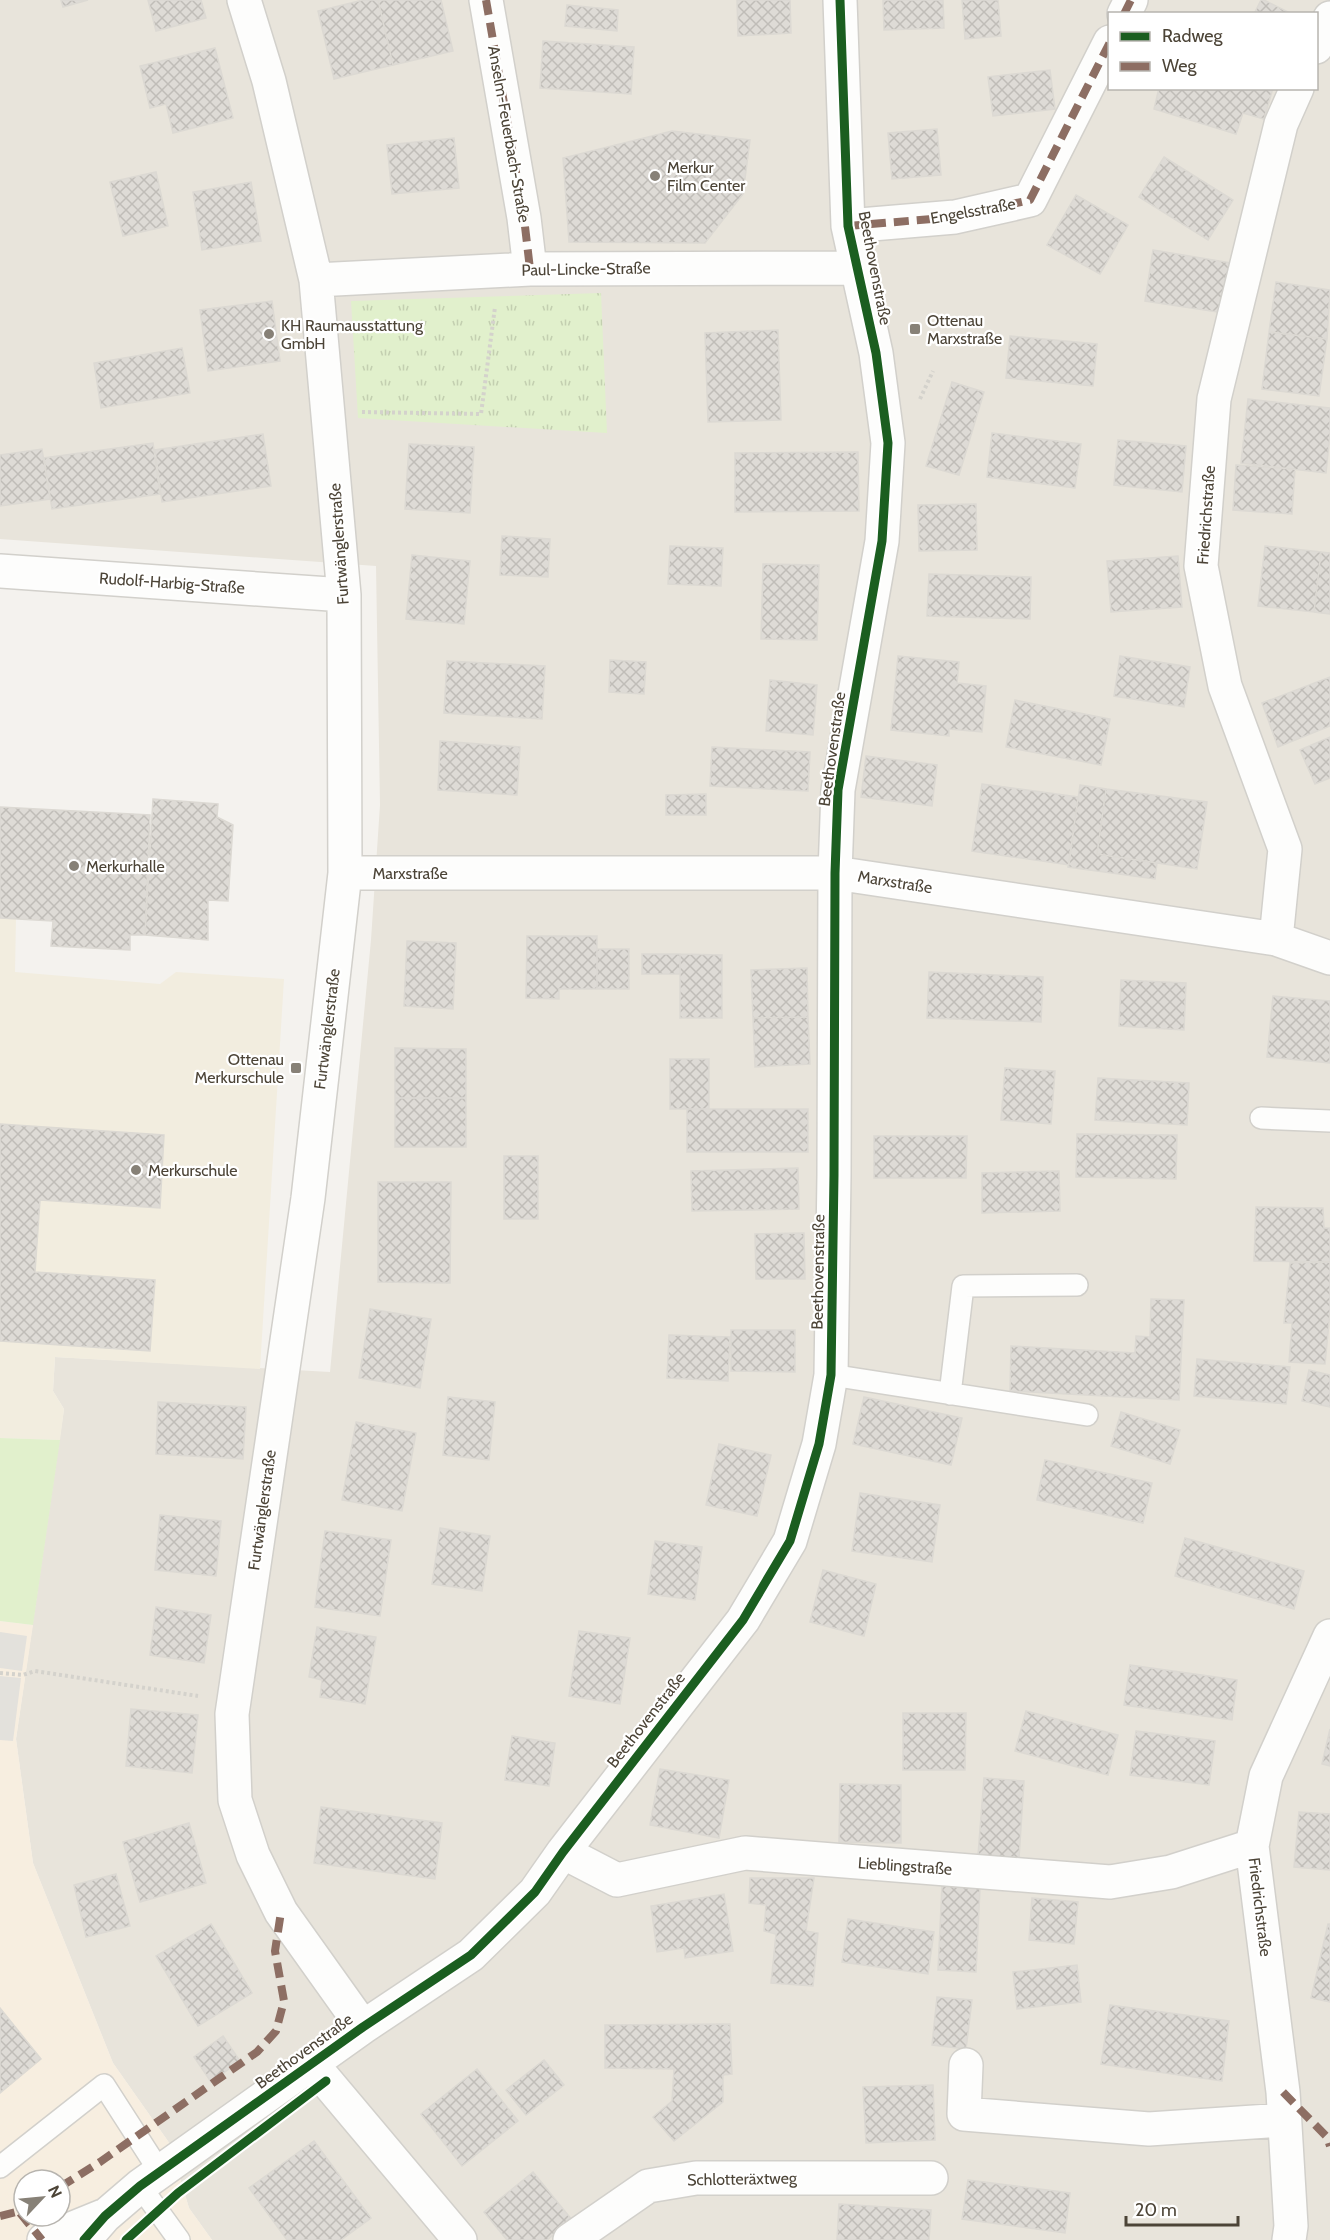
<svg xmlns="http://www.w3.org/2000/svg" width="1330" height="2240" viewBox="0 0 1330 2240" font-family="Cabin,sans-serif">
  <defs>
    <pattern id="park-tufts" width="24" height="20" patternUnits="userSpaceOnUse" patternTransform="scale(1.5)"><rect width="24" height="20" fill="#e1f0cc"/><path d="M3 7l-1-3M5 7V3M7 7l1-3M15 17l-1-3M17 17v-4M19 17l1-3" fill="none" stroke="#c3cfb0"/></pattern>
    <pattern id="building-cross-hatch" width="8" height="8" patternUnits="userSpaceOnUse" patternTransform="scale(1.5)"><rect width="8" height="8" fill="#dedbd6"/><path d="M0 0l8 8M0 8l8-8" fill="none" stroke="#c0bdb8"/></pattern>
  </defs>
  <rect width="100%" height="100%" fill="#f4f2ee"/>
  <path fill="#e8e4db" fill-rule="evenodd" d="M0,0h1330v2240h-1118l-23,-32 -19,-64 -57,-81 -80,-200 -17,-124 48,-330 -11,-18 2,-34 275,15 41,-432 9,-135 -4,-239 -376,-27zM1110,14h206v74h-206z"/>
  <path fill="#f7eee0" fill-rule="evenodd" d="M0,1621l33,4 -17,114 17,124 80,200 57,81 19,64 23,32h-212zM24,2180h36v36h-36z"/>
  <path fill="#f2eddf" d="M0,918h16l-1,54 145,12 16,-12 108,7 -24,390 -205,-12 -2,34 11,18 -4,31 -60,-2z"/>
  <path fill="#e1f0cc" d="M0,1438l60,2 -27,185 -33,-4z"/>
  <path fill="url(#park-tufts)" d="M601,293l6,140 -249,-15 -7,-117z"/>
  <path fill="#e3e1dc" d="M0,1632l27,4 -5,35 -22,-3z
    M0,1676l21,2 -8,63 -13,-1z"/>
  <path fill="url(#building-cross-hatch)" stroke="#dcd9d3" stroke-width="1.5" d="M61,0h27l-25,7z
    M148,0h53l5,18 -50,13z
    M363,0h15l15,65 -59,14 -16,-68z
    M378,0h63l12,51 -60,14z
    M737,0h53l1,33 -53,3z
    M883,0h60l1,28 -60,2z
    M962,0h36l3,36 -36,3z
    M1261,0h3l28,14h-38z
    M567,5l51,5 -1,21 -52,-5z
    M543,41l91,6 -3,47 -91,-6z
    M215,48l18,70 -60,15 -7,-29 -16,4 -10,-42z
    M1050,70l5,39 -62,7 -5,-39z
    M1159,88h114l-9,31 -21,-6 -7,21 -82,-25z
    M937,129l4,46 -49,4 -4,-46z
    M672,131l78,9 -7,54 -38,49 -136,-1 -6,-84z
    M454,138l5,50 -67,6 -5,-49z
    M1164,157l69,43 -25,40 -69,-43z
    M156,172l12,54 -45,10 -13,-54z
    M251,182l10,59 -59,9 -9,-58z
    M1076,195l52,30 -28,49 -53,-29z
    M1153,250l79,13 -8,50 -79,-12z
    M1276,282l54,8 -3,49 -58,-7z
    M272,301l8,60 -72,10 -8,-61z
    M778,330l3,90 -73,2 -3,-89z
    M1269,332l58,7 -8,57 -57,-7z
    M1010,336l87,8 -4,42 -87,-8z
    M182,348l8,45 -89,15 -7,-45z
    M952,382l32,10 -25,83 -33,-9z
    M1248,399l82,9v26l-4,39 -85,-10z
    M992,433l89,11 -6,44 -88,-11z
    M263,434l8,52 -109,16 -7,-52z
    M1118,440l68,6 -4,46 -68,-7z
    M153,443l7,51 -108,15 -8,-51z
    M409,444l65,3 -4,66 -65,-4z
    M42,449l8,50 -50,7v-51z
    M858,452l1,59 -124,1v-59z
    M1236,465l59,4 -3,45 -59,-4z
    M976,504l1,46 -58,1 -1,-46z
    M502,536l48,3 -2,38 -48,-2z
    M670,546l53,2 -2,38 -53,-2z
    M1265,546l56,6 -7,60 -56,-6z
    M1321,552l9,1v61l-16,-2z
    M412,555l58,6 -6,63 -58,-5z
    M1178,556l4,51 -71,5 -4,-51z
    M763,564l56,1 -2,75 -56,-1z
    M929,574l102,3 -1,42 -103,-3z
    M898,656l61,6 -2,21 29,3 -4,46 -33,-3v7l-58,-6z
    M1120,656l70,11 -6,40 -70,-11z
    M610,660l36,2 -2,32 -35,-2z
    M447,661l98,5 -3,53 -98,-6z
    M1330,677v49l-52,21 -16,-44z
    M770,680l47,5 -4,50 -47,-4z
    M1015,700l95,19 -9,46 -95,-18z
    M1330,737v41l-15,6 -15,-34z
    M440,741l80,6 -3,48 -79,-5z
    M712,747l98,5 -2,39 -98,-5z
    M866,756l71,9 -5,41 -71,-9z
    M982,784l96,13 -9,68 -97,-14z
    M1080,785l26,4 -9,65 60,9 -2,16 -87,-12z
    M1106,789l101,13 -10,67 -100,-15z
    M706,794v21h-40v-20z
    M153,799l65,5 -1,13 16,8 -5,76 -20,-1v40l-63,-5z
    M0,807l150,8 -5,120h-15v15l-79,-4 2,-25 -53,-3z
    M527,936h70v53h-38v10l-33,-1z
    M407,941l49,2 -3,66 -49,-3z
    M597,949h32v40h-32z
    M642,954h38v20h-38z
    M680,954l42,1v63h-42z
    M807,968l1,49 -55,1 -2,-48z
    M929,972l114,5 -2,45 -114,-4z
    M1121,980l65,3 -2,47 -65,-4z
    M1273,996l57,5v62l-63,-6z
    M808,1017l2,47 -55,3 -2,-49z
    M395,1048l71,1v49h-71z
    M670,1059h39v50h-39z
    M1005,1068l50,3 -4,53 -50,-4z
    M1098,1078l91,5 -2,42 -92,-5z
    M395,1098h71v49h-71z
    M687,1109h121v43h-121z
    M0,1124l164,11 -4,73 -120,-8 -5,72 120,8 -5,71 -150,-10z
    M1077,1134l100,1 -1,44 -100,-2z
    M874,1136h93l-1,42h-92z
    M504,1156h34v63h-34z
    M798,1168l1,41 -107,2 -1,-40z
    M1059,1171l1,40 -78,2v-40z
    M378,1182h73l-1,101 -72,-1z
    M1256,1207l67,1 1,20h6v34l-76,-1z
    M804,1233l1,46h-49l-1,-45z
    M1330,1262v50l-5,52 -36,-2 3,-39h-8l6,-60z
    M1151,1299l33,1 -5,100 -169,-9 1,-45 124,7 1,-17 14,1z
    M370,1309l61,10 -11,69 -61,-10z
    M731,1330h64v42l-64,-1z
    M669,1335l61,2 -2,44 -61,-3z
    M1197,1359l93,8 -4,37 -92,-8z
    M1309,1370l21,5v32l-28,-6z
    M448,1397l47,5 -6,58 -46,-5z
    M864,1397l98,21 -11,47 -98,-21z
    M158,1402l88,5 -3,52 -87,-5z
    M1121,1412l59,18 -10,34 -59,-18z
    M356,1422l60,11 -14,78 -60,-11z
    M719,1444l52,11 -14,61 -51,-11z
    M1045,1460l107,23 -9,40 -106,-23z
    M860,1493l80,12 -8,57 -80,-11z
    M160,1515l61,6 -5,55 -61,-6z
    M440,1528l50,8 -8,55 -50,-7z
    M325,1531l66,9 -11,76 -65,-9z
    M1185,1538l119,33 -10,38 -119,-33z
    M655,1541l47,6 -7,53 -47,-6z
    M823,1570l53,14 -12,52 -54,-14z
    M156,1607l55,8 -7,48 -54,-8z
    M317,1627l59,10 -11,67 -45,-7 2,-17 -13,-3z
    M579,1631l51,7 -10,66 -51,-8z
    M1130,1665l107,15 -5,40 -108,-15z
    M131,1709l67,6 -6,58 -66,-7z
    M1026,1711l92,24 -10,40 -93,-24z
    M903,1713h63l-1,57h-62z
    M1330,1729v37l-8,-2z
    M1136,1731l79,10 -6,44 -79,-10z
    M512,1736l43,7 -6,43 -44,-6z
    M660,1769l69,11 -10,58 -69,-13z
    M984,1778l40,3 -5,77 -41,-3z
    M840,1784l61,1v58l-62,-1z
    M321,1807l121,16 -7,56 -121,-16z
    M1299,1812l31,2v56l-36,-3z
    M189,1823l17,60 -66,19 -17,-60z
    M116,1874l14,52 -44,11 -12,-52z
    M750,1878h64l-8,53 12,2 -5,53 -42,-3 5,-49 -12,-3 2,-26 -17,-2z
    M942,1886l38,2 -4,84 -38,-2z
    M724,1894l9,57 -48,7 -1,-10 -27,4 -6,-46z
    M1032,1898l46,4 -4,42 -45,-4z
    M848,1919l86,13 -6,42 -86,-12z
    M211,1924l41,69 -54,33 -42,-70z
    M1328,1924h2v78l-19,-4z
    M1077,1965l4,37 -64,7 -4,-37z
    M937,1997l35,3 -6,49 -34,-4z
    M1110,2005l119,16 -7,60 -121,-17z
    M0,2008l41,51 -41,34z
    M730,2024l2,50 -9,1v27l-49,39 -21,-24 19,-16 2,-32 -69,-1v-43z
    M223,2036l17,25 -29,21 -17,-25z
    M544,2060l20,25 -38,30 -20,-25z
    M477,2069l41,52 -56,45 -41,-52z
    M933,2085l2,55 -69,3 -3,-56z
    M314,2141l57,77 -30,22h-54l-38,-52z
    M533,2172l39,48 -25,20h-40l-23,-28z
    M968,2180l102,13 -5,40 -103,-14z
    M839,2204l92,6 -2,30h-92z"/>
  <g fill="none" stroke-linecap="round" stroke-linejoin="round">
    <g stroke="#d2d0cb" stroke-width="24">
      <path id="service" d="M1261,1118l69,3
        M831,1375l256,40
        M950,1394l13,-108 114,-1
        M0,2167l104,-82 56,87
        M140,2186l39,54"/>
    </g>
    <g stroke="#d2d0cb" stroke-width="36">
      <path id="minor" d="M244,0l25,81 47,199 28,315 1,278 -37,325 -76,516 3,86 18,55 28,57 82,115
        M486,0l38,218 6,51
        M1124,14l7,-14
        M1316,47l14,-29
        M848,226l107,-9 75,-17 80,-158
        M316,280l214,-11 327,-1
        M0,571l344,24
        M345,873h490l441,66 54,19
        M1276,939l9,-90 -60,-163 -24,-120 13,-167 67,-275 16,-36
        M563,1852l54,28 128,-27 365,29 61,-10 81,-26
        M312,2064l148,176
        M966,2065l-2,49 185,15 135,-9
        M44,2240l59,-24
        M84,2240l21,-24 35,-30 223,-159 108,-72 64,-63 28,-40 180,-232 47,-79 29,-97 12,-69 3,-200 1,-302 3,-83 44,-249 6,-98 -12,-90 -28,-127 -8,-226
        M570,2240l78,-54 48,-8h235
        M1289,2240l2,-14 -8,-134 -31,-246 14,-70 64,-140"/>
    </g>
    <path stroke="#d4d2cc" stroke-width="4" stroke-dasharray="3 3" stroke-linecap="butt" d="M920,399l13,-28
      M362,412l119,2 14,-107
      M0,1673l23,2 12,-4 163,25"/>
    <use href="#service" stroke="#fdfdfc" stroke-width="21"/>
    <use href="#minor" stroke="#fdfdfc" stroke-width="33"/>
    <path stroke="#8d6e63" stroke-width="8" stroke-dasharray="15 8" stroke-linecap="butt" d="M486,0l38,218 6,51
      M1124,14l7,-14
      M848,226l107,-9 75,-17 80,-158
      M1283,2092l44,45 3,9
      M60,2187l40,-25 157,-110 19,-21 8,-30 -9,-50 6,-39
      M20,2213l22,27
      M0,2216l24,-6"/>
    <g stroke="#fff" stroke-width="13">
      <path id="cycleway" d="M84,2240l21,-24 35,-30 223,-159 108,-72 64,-63 28,-40 180,-232 47,-79 29,-97 12,-69 3,-200 1,-302 3,-83 44,-249 6,-98 -12,-90 -28,-127 -8,-226
        M126,2240l52,-47 148,-112"/>
    </g>
    <use href="#cycleway" stroke="#1b5e20" stroke-width="9"/>
  </g>
  <g fill="#878177" stroke="#fff" stroke-width="2">
    <circle cx="655" cy="176" r="6"/>
    <rect x="909" y="323" width="12" height="12" rx="3"/>
    <circle cx="269" cy="334" r="6"/>
    <circle cx="74" cy="866" r="6"/>
    <rect x="290" y="1062" width="12" height="12" rx="3"/>
    <circle cx="136" cy="1170" r="6"/>
  </g>
  <g text-anchor="middle" dominant-baseline="central" stroke-width="4.5" stroke-linejoin="round" paint-order="stroke">
    <g font-size="16" fill="#4c4437" stroke="#fff">
      <text transform="translate(509 134) rotate(80)">Anselm-Feuerbach-Straße</text>
      <text transform="translate(973 211) rotate(-10)">Engelsstraße</text>
      <text transform="translate(875 268) rotate(79)">Beethovenstraße</text>
      <text transform="translate(586 269) rotate(-1)">Paul-Lincke-Straße</text>
      <text transform="translate(1206 515) rotate(-86)">Friedrichstraße</text>
      <text transform="translate(339 544) rotate(-94)">Furtwänglerstraße</text>
      <text transform="translate(172 583) rotate(4)">Rudolf-Harbig-Straße</text>
      <text transform="translate(832 749) rotate(-82)">Beethovenstraße</text>
      <text x="410" y="873">Marxstraße</text>
      <text transform="translate(895 882) rotate(9)">Marxstraße</text>
      <text transform="translate(327 1029) rotate(-83)">Furtwänglerstraße</text>
      <text transform="translate(818 1272) rotate(-89)">Beethovenstraße</text>
      <text transform="translate(262 1510) rotate(-82)">Furtwänglerstraße</text>
      <text transform="translate(646 1720) rotate(-52)">Beethovenstraße</text>
      <text transform="translate(905 1866) rotate(4)">Lieblingstraße</text>
      <text transform="translate(1260 1907) rotate(83)">Friedrichstraße</text>
      <text transform="translate(304 2051) rotate(-36)">Beethovenstraße</text>
      <text transform="translate(742 2179) rotate(-1)">Schlotteräxtweg</text>
    </g>
    <g font-size="16" fill="#4c4437" stroke="#fff" text-anchor="start">
      <text x="667" y="167">Merkur<tspan x="667" dy="18">Film Center</tspan></text>
      <text x="927" y="320">Ottenau<tspan x="927" dy="18">Marxstraße</tspan></text>
      <text x="281" y="325">KH Raumausstattung<tspan x="281" dy="18">GmbH</tspan></text>
      <text x="86" y="866">Merkurhalle</text>
      <text x="284" y="1059" text-anchor="end">Ottenau<tspan x="284" dy="18">Merkurschule</tspan></text>
      <text x="148" y="1170">Merkurschule</text>
    </g>
  </g>
  <rect x="1108" y="12" width="210" height="78" fill="#ffffff" stroke="#b7b4af" stroke-width="1.5"/>
  <rect x="1120" y="32" width="30" height="9" fill="#1b5e20" stroke="#b7b4af" stroke-width="1.5"/>
  <text x="1162" y="42" font-size="18" fill="#4c4437">Radweg</text>
  <rect x="1120" y="62" width="30" height="9" fill="#8d6e63" stroke="#b7b4af" stroke-width="1.5"/>
  <text x="1162" y="72" font-size="18" fill="#4c4437">Weg</text>
  <g transform="translate(42 2198) rotate(64)"><circle r="28" fill="#ffffff" stroke="#b7b4af" stroke-width="1.5"/>
  <path d="M0-4.5L10 22L0 15L-10 22Z" fill="#878177"/>
  <text y="-9" font-size="16" font-weight="bold" text-anchor="middle" fill="#4c4437">N</text>
  </g>
  <path d="M1126 2216v9h112v-9" fill="none" stroke="#4c4437" stroke-width="3"/>
  <text x="1135" y="2216" font-size="18" fill="#4c4437" stroke="#ffffff" stroke-width="4.5" paint-order="stroke">20 m</text>
</svg>
